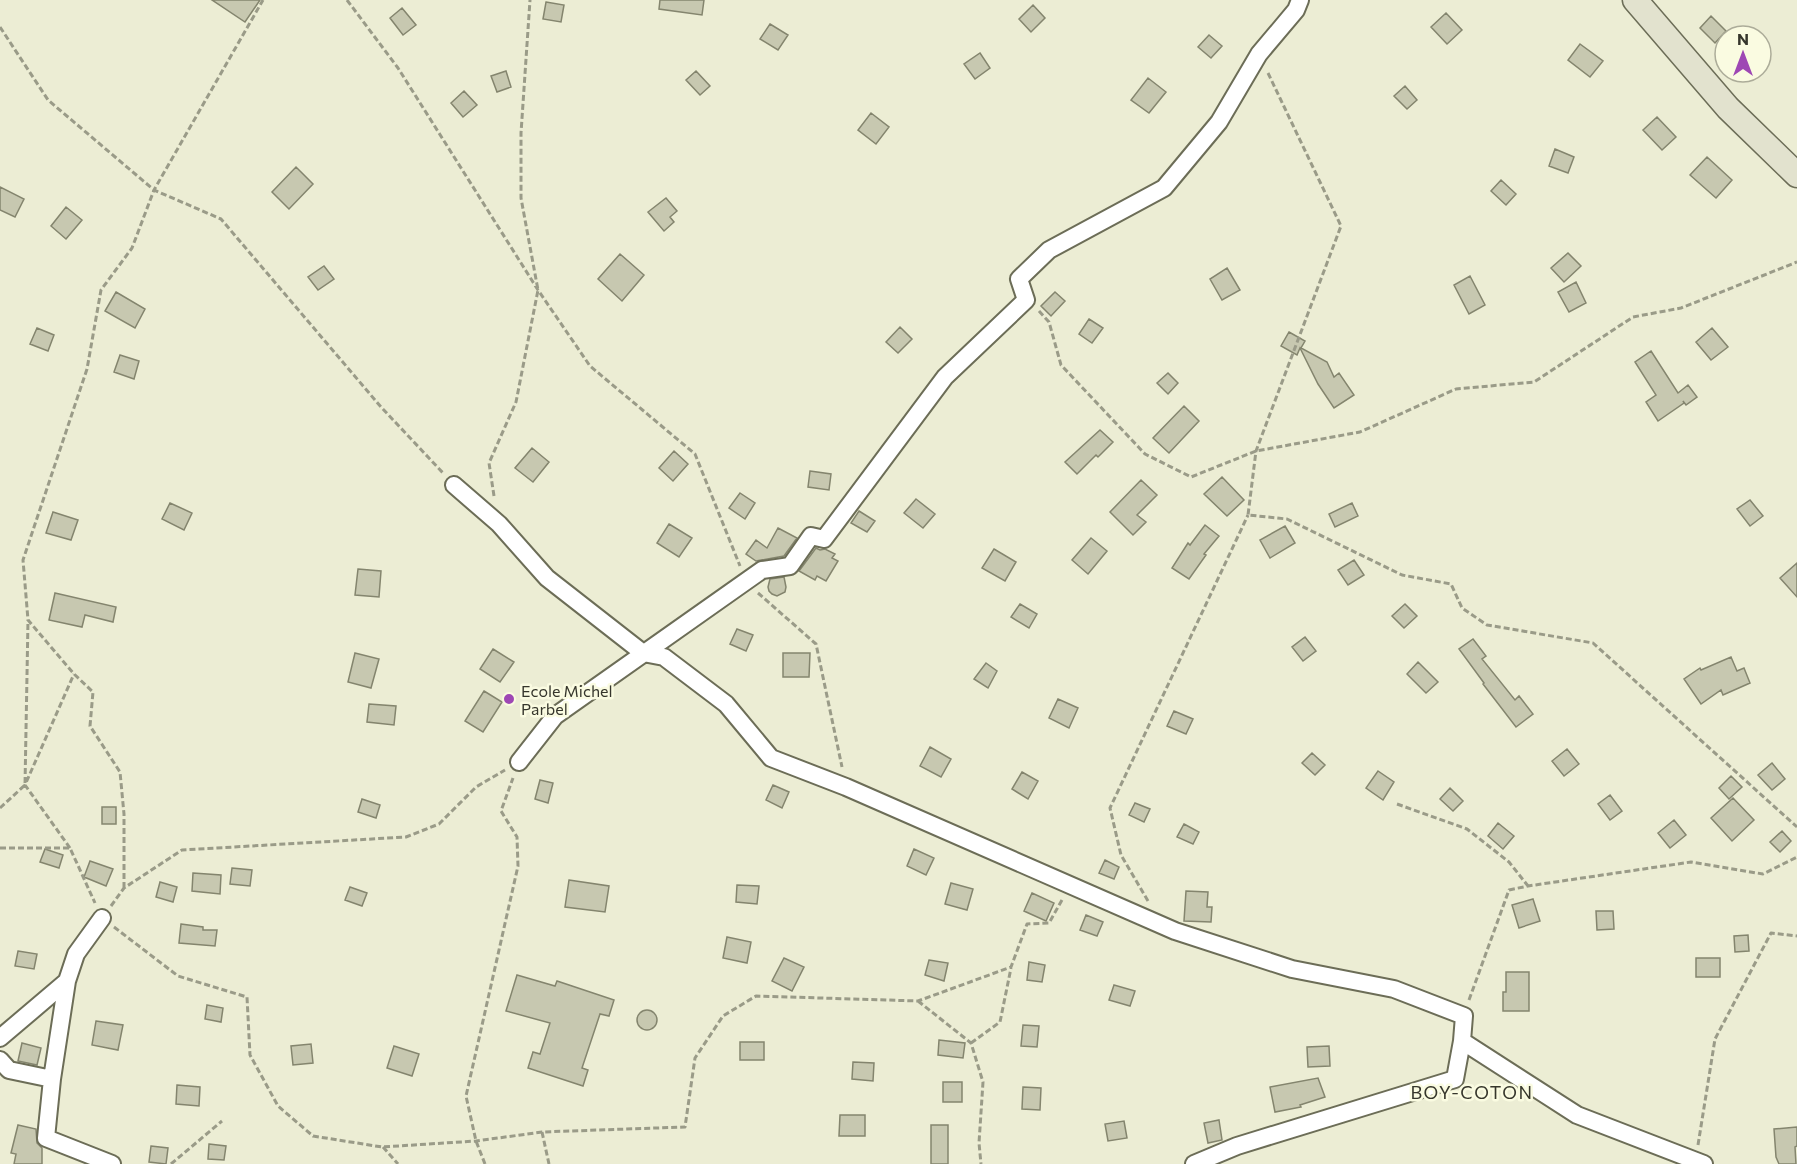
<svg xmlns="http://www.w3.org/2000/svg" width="1797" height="1164" viewBox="0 0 1797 1164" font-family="Commissioner,sans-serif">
  <rect width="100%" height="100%" fill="#ecedd4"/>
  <path fill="#c7c8b0" stroke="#84856e" stroke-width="1.5" d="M212,0h48l-15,22z
    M660,0h44l-2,15 -43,-6z
    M546,2l18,3 -3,17 -18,-3z
    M1033,5l12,13 -14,14 -12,-13z
    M402,8l14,17 -13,10 -13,-17z
    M1446,13l16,17 -15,14 -16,-17z
    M1711,16l15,15 -11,12 -15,-15z
    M770,24l18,11 -10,15 -18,-11z
    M1209,35l13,11 -11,12 -13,-11z
    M1580,44l23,17 -13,16 -22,-17z
    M980,53l10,15 -15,11 -11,-15z
    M506,71l5,16 -14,5 -6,-16z
    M696,71l14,15 -10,9 -14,-15z
    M1148,78l18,14 -17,21 -18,-13z
    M1405,86l12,14 -10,9 -13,-13z
    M464,91l13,14 -14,12 -12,-14z
    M871,113l18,14 -13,17 -18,-14z
    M1657,117l19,20 -14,13 -19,-20z
    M1555,149l19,8 -6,16 -19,-7z
    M1707,157l25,23 -16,18 -26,-23z
    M296,167l17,17 -24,25 -17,-17z
    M1501,180l15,14 -10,11 -15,-14z
    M0,187l24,12 -9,18 -15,-7z
    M666,198l11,13 -7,6 4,5 -10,9 -16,-19z
    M66,207l16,13 -16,19 -15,-13z
    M1568,253l13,13 -17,16 -13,-14z
    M620,254l24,21 -22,26 -24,-22z
    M324,266l10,13 -16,11 -10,-13z
    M1227,268l13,22 -18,10 -12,-21z
    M1470,276l15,29 -16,9 -15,-29z
    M1576,282l10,21 -17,9 -11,-20z
    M116,292l29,17 -10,19 -30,-17z
    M1055,292l10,9 -14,15 -10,-10z
    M1089,319l14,9 -11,15 -13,-9z
    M900,327l12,12 -14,14 -12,-11z
    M37,328l17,7 -6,16 -18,-7z
    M1712,328l16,19 -17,13 -15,-18z
    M1289,332l16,9 -4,7 26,14 7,15 5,-4 15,22 -20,13 -16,-24 -18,-36 -3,7 -16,-9z
    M1651,351l27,42 10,-8 9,12 -11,8 -3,-4 1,2 -26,18 -12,-19 10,-7 -21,-33z
    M120,355l19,6 -5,18 -20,-7z
    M1168,373l10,10 -10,11 -11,-11z
    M1184,406l15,15 -30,32 -16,-15z
    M1100,430l13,12 -15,15 -2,-2 -19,19 -12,-12z
    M532,448l17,14 -16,20 -18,-14z
    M674,451l14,13 -15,17 -14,-13z
    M810,471l21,3 -2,16 -21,-3z
    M1222,477l22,23 -17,16 -23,-22z
    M1141,480l16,15 -20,20 9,7 -13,13 -23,-23z
    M740,493l15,10 -10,16 -16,-11z
    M916,499l19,15 -12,14 -19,-15z
    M1750,500l13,16 -13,10 -13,-17z
    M170,503l22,10 -8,17 -22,-11z
    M1352,503l6,13 -23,11 -6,-13z
    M859,511l16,10 -8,11 -16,-9z
    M53,512l25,8 -7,20 -25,-7z
    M669,524l23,14 -13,19 -22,-14z
    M1205,525l14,11 -15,18 2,1 -17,24 -17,-11 16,-25 2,2z
    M1285,526l10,17 -25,15 -10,-18z
    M778,528l19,10 -13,18 -28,5 -10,-7 10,-14 11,8z
    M1091,538l16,13 -19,23 -16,-14z
    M816,548l4,2 5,-1 10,5 -3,4 6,3 -12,20 -9,-5 -2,4 -16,-9z
    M994,549l22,13 -11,19 -23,-13z
    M1354,560l10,15 -16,10 -10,-15z
    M1797,563v34l-17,-19z
    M358,569l23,2 -2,26 -24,-2z
    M784,577l2,10 -1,5 -8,4 -5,-2 -3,-3 -1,-4 2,-8z
    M55,593l61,14 -3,15 -28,-7 -3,12 -33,-7z
    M1020,604l17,10 -8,14 -18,-11z
    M1405,604l12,12 -13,12 -12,-12z
    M737,629l16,6 -7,16 -16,-7z
    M1305,637l11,14 -13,10 -11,-14z
    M1473,639l13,17 -4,3 33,41 4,-4 14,18 -17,13 -33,-43 1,-1 -25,-34z
    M493,649l21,13 -14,20 -20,-13z
    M355,653l24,6 -8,29 -23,-6z
    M783,653h27l-1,24h-26z
    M1731,657l6,14 7,-3 6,15 -27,12 -2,-5 -20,14 -17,-25 16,-11 1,2z
    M1418,662l20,20 -12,11 -19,-19z
    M986,663l11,8 -9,17 -14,-9z
    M484,691l18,11 -19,30 -18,-11z
    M1058,699l20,9 -9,20 -20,-10z
    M369,704l27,2 -2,19 -27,-3z
    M1174,711l19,8 -7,15 -19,-8z
    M930,747l21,12 -10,18 -21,-11z
    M1567,749l12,15 -15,12 -12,-15z
    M1312,753l13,12 -10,10 -13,-12z
    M1772,763l13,16 -13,11 -14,-15z
    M1378,771l16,11 -11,18 -17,-12z
    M1022,772l16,9 -10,18 -16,-10z
    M1731,776l11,11 -13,12 -10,-11z
    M540,780l13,3 -5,20 -13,-4z
    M773,785l16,7 -7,16 -16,-8z
    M1450,788l13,13 -10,10 -13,-12z
    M1610,795l12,16 -12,9 -12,-16z
    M1733,798l21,22 -22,21 -21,-23z
    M362,799l18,6 -4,13 -18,-6z
    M1135,803l15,6 -6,13 -15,-7z
    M102,807h14v17h-14z
    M1674,820l12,15 -16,13 -12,-15z
    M1498,823l16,13 -11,13 -15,-13z
    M1184,824l15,8 -6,12 -16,-7z
    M1782,831l9,10 -11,11 -10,-10z
    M45,849l18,6 -4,13 -19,-6z
    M914,849l20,9 -8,17 -19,-9z
    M1105,860l14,7 -5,12 -15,-6z
    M90,861l23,8 -7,17 -22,-9z
    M232,868l20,2 -2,16 -20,-2z
    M193,873l28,2 -1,19 -28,-3z
    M569,880l40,6 -4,26 -40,-5z
    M160,882l17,5 -4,15 -17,-5z
    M951,883l22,6 -6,21 -22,-6z
    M737,885l22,1 -2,18 -21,-2z
    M350,887l17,6 -5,13 -17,-6z
    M1186,891l22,1 -1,15h5l-1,15 -27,-1z
    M1032,893l22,10 -8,18 -22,-10z
    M1533,899l7,22 -21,7 -7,-23z
    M1596,911h17l1,18 -17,1z
    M1086,915l17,7 -6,14 -17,-6z
    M181,924l22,3v3h14l-2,16 -36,-3z
    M1748,935l1,16 -14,1 -1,-16z
    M727,937l24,5 -4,21 -24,-5z
    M18,951l19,3 -3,15 -19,-3z
    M784,958l20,9 -12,24 -20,-10z
    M1696,958h24v19h-24z
    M929,960l19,3 -4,18 -19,-6z
    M1029,962l16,3 -3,17 -15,-2z
    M1506,972h23v39h-26v-19h3z
    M517,975l38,11 2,-5 57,19 -5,16 -9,-2 -18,54 6,2 -5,16 -55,-18 5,-16 7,2 10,-31 -44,-12z
    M1114,985l21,6 -5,15 -21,-6z
    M207,1005l16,3 -2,14 -16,-3z
    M637 1020a10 10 0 1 1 20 0a10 10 0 1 1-20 0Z
    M96,1021l27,4 -5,25 -26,-5z
    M1023,1025l16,1 -2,21 -16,-1z
    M939,1040l26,3 -2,15 -25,-3z
    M740,1042h24v18h-24z
    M22,1043l19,5 -4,17 -19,-4z
    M311,1044l2,19 -20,2 -2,-19z
    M394,1046l25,8 -7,22 -25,-8z
    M1329,1046l1,20 -22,1 -1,-20z
    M853,1062l21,1 -1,18 -21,-2z
    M1318,1078l7,19 -25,8 1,2 -26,5 -5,-25z
    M943,1082h19v20h-19z
    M177,1085l23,2 -1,19 -23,-2z
    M1023,1087l18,1 -1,22 -18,-1z
    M840,1115h25v21h-26z
    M1219,1120l3,20 -14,3 -4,-20z
    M1124,1121l3,17 -19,3 -3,-17z
    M18,1125l18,4 1,14 5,5v16h-28l2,-10 -5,-1z
    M931,1125h17v39h-17z
    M1797,1127v19l-2,1 1,17h-17l-3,-7 -2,-28z
    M209,1144l17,2 -2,14 -16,-1z
    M151,1146l17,2 -2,16 -17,-2z"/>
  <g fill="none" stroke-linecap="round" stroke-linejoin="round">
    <g stroke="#6c6d57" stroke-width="20">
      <path id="minor" d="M454,485l45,39 48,54 96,75 21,4 62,47 45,54 75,29 329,144 117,38 102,20 70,27 -2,25 -7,38 -218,67 -43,18
        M519,762l36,-46 207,-146 28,-4 21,-30 13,3 121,-162 81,-77 -7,-21 30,-29 115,-62 55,-66 40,-68 37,-44 4,-10
        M67,981l-15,98 -6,59 66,26
        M0,1038l67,-57 9,-27 26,-36
        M1462,1041l115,74 127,49
        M0,1060l9,10 43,9"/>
    </g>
    <g stroke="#6c6d57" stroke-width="27">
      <path id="secondary" d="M1635,0l93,108 69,67"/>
    </g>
    <path stroke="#9a9b88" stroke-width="3" stroke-dasharray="6 3" stroke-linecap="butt" d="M347,0l51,68 140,222 52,76 105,88 45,112
      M0,27l48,73 106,90 67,29 160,188 62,66
      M1268,73l73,153 -85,225 -8,64 39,4 115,56 49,9 11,24 25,17 106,18 204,184
      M1039,311l10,11 12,43 84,89 46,23 65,-26 104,-19 96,-43 78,-7 99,-65 48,-9 116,-46
      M494,496l-5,-33 27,-61 22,-112 -17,-92v-65l9,-133
      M758,593l58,51 26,123
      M1397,804l70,25 42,33 19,24
      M0,808l25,-23 3,-165
      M0,848h70l25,55
      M70,848l-45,-63 49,-111
      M124,888v-74l-4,-42 -30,-46 3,-34 -19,-18 -46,-54 -5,-60 64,-191 14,-79 31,-42 22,-58 109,-190
      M1148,901l-27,-46 -11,-47 138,-293
      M111,906l13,-18 58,-38 224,-13 33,-13 37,-37 29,-17
      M114,927l64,49 69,21 3,58 28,51 35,30 69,11 94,-6 66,-9 143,-5 10,-69 28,-42 33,-20 162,5 93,-34 16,-43 22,-1 13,-23
      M1469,1000l40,-110 19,-4 163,-24 72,12 34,-17
      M918,1001l53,42 12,39 -4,61 2,21
      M971,1043l29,-21 11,-54
      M542,1132l7,32
      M1698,1145l17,-106 56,-106 26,3
      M383,1147l15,17
      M171,1164l51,-43
      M485,1164l-9,-23 -10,-45 52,-230 -1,-29 -16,-26 12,-33"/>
    <use href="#minor" stroke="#fff" stroke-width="16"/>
    <use href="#secondary" stroke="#e2e2ce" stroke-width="24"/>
  </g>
  <circle fill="#9e47b4" stroke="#fafbe1" stroke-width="2" cx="509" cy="699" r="6"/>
  <g text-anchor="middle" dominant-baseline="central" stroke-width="5" stroke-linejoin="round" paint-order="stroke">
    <g font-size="16" fill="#36362c" stroke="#fafbe1" text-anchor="start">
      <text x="521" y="690">Ecole Michel<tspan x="521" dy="18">Parbel</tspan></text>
    </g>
    <g font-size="18" letter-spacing="1.5" fill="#36362c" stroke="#fafbe1">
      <text x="1472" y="1092">BOY-COTON</text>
    </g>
  </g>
  <g transform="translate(1743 54)"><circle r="28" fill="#fafbe1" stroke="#acac99" stroke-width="1.5"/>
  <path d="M0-4.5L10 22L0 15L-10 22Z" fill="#9e47b4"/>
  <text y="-9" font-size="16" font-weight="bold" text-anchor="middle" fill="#36362c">N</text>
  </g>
</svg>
